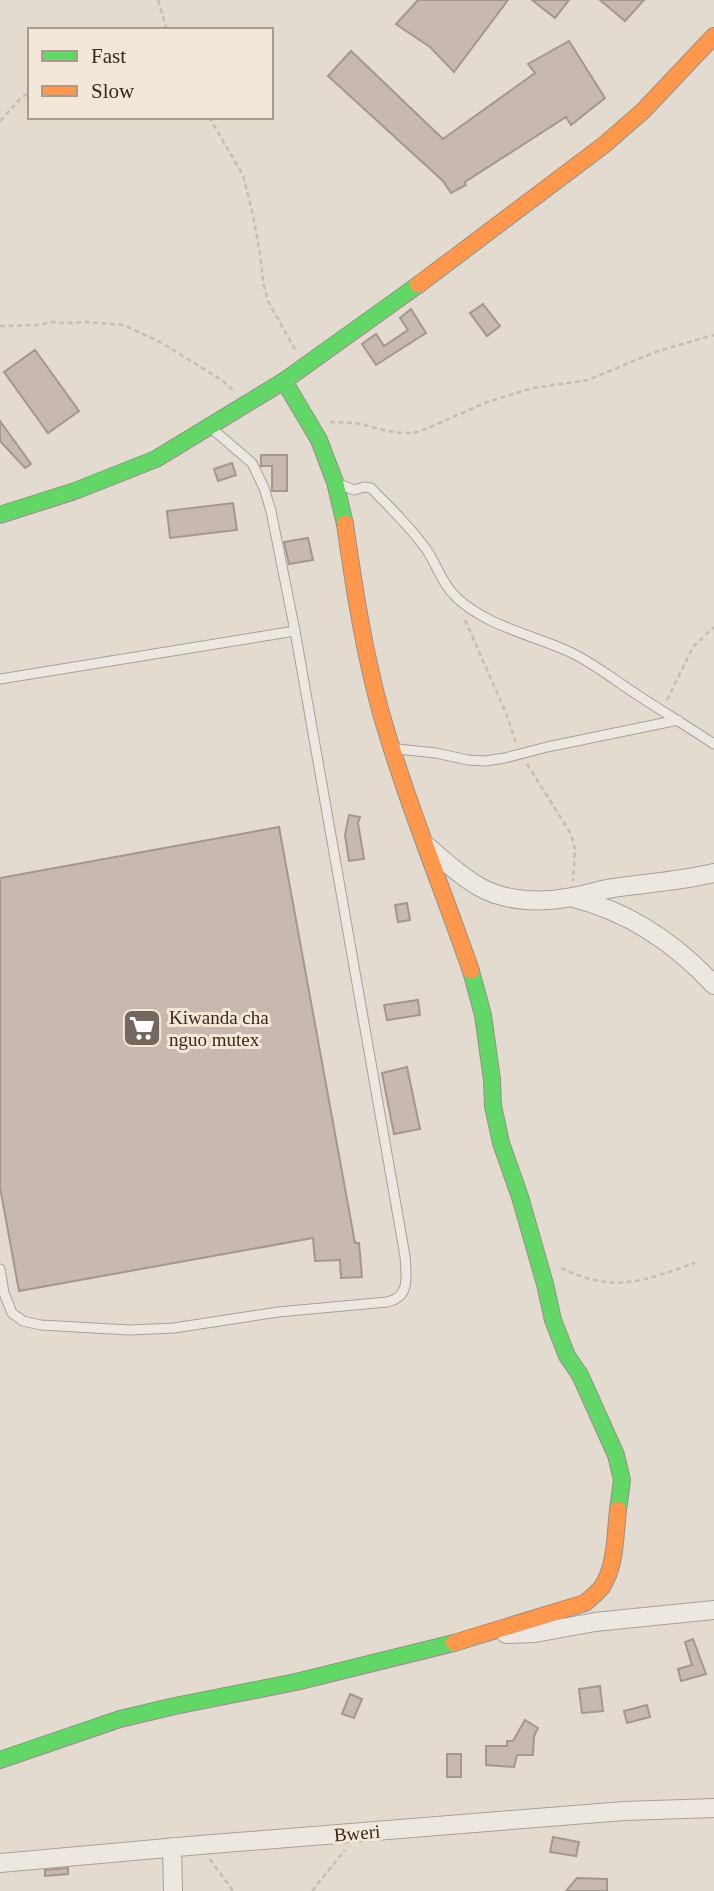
<svg xmlns="http://www.w3.org/2000/svg" width="714" height="1891" viewBox="0 0 714 1891" font-family="'Times New Roman',serif">
  <rect width="100%" height="100%" fill="#e3dbd0"/>
  <path fill="#c7b9b1" stroke="#a3978f" stroke-width="2" d="M418,0h90l-54,72 -24,-25 -34,-23z
    M532,0h37l-14,18z
    M600,0h44l-19,21z
    M569,41l36,57 -34,27 -5,-8 -101,65 1,3 -15,8 -8,-12 -115,-105 23,-25 92,88 92,-66 -7,-9z
    M483,304l17,22 -13,10 -17,-23z
    M411,309l15,24 -50,32 -14,-21 14,-10 8,12 24,-16 -8,-12z
    M35,350l44,61 -31,22 -44,-61z
    M0,421l31,43 -6,4 -25,-27z
    M261,455h26v36h-15v-25h-11z
    M232,463l4,12 -18,6 -4,-12z
    M233,503l4,27 -67,8 -3,-27z
    M308,538l5,22 -24,4 -5,-22z
    M349,815l11,2 -2,6 6,36 -15,2 -4,-26z
    M279,827l76,416h4l3,34 -21,1 -1,-18 -25,1 -2,-23 -294,53 -19,-104v-309z
    M407,903l3,17 -12,2 -3,-17z
    M418,1000l2,15 -33,5 -3,-15z
    M407,1067l13,62 -26,5 -12,-61z
    M693,1639l13,35 -25,7 -3,-12 14,-4 -7,-23z
    M600,1686l3,25 -21,2 -3,-24z
    M350,1694l12,5 -8,19 -12,-4z
    M647,1705l3,12 -23,6 -3,-12z
    M525,1720l13,8 -4,8 -1,19h-16l-3,12 -28,-2v-19h21v-5h6z
    M447,1754h14v23h-14z
    M553,1837l26,5 -3,14 -26,-4z
    M68,1868v6l-23,2v-6z
    M577,1878l30,1v12h-41z"/>
  <g fill="none" stroke-linecap="round" stroke-linejoin="round">
    <g stroke="#a8a198" stroke-width="11">
      <path id="lane" d="M339,484l15,6 10,-3 7,1c19,20 41,40 57,64 9,14 15,33 28,45 30,29 77,38 114,55 23,11 42,26 63,40 27,18 54,34 81,52
        M0,679l295,-48
        M397,749l39,4 32,7 17,1 20,-3 42,-11 131,-27
        M0,1269l4,24 8,20 11,8 18,4 88,5 45,-2 104,-16 109,-10c24,-5 19,-26 18,-46l-110,-625 -24,-120 -7,-23 -12,-25 -41,-35"/>
    </g>
    <g stroke="#a8a198" stroke-width="20">
      <path id="street" d="M427,846c16,14 32,29 51,40 27,16 63,17 94,11 14,-2 27,-7 41,-9 34,-5 68,-7 101,-15
        M574,898c55,14 102,46 140,87
        M506,1634l29,-1 60,-11 119,-12
        M172,1847l1,44
        M0,1863l200,-18 424,-34 90,-3"/>
    </g>
    <g stroke="#989088" stroke-width="18">
      <path id="fast" d="M284,381l35,59 16,42 10,42
        M0,515l75,-24 81,-32 128,-78 134,-96
        M471,971l12,44 9,65 1,26 8,37 19,54 25,87 8,36 14,36 13,19 36,80 6,25 -4,30
        M0,1760l120,-41 55,-13 121,-24 158,-39"/>
    </g>
    <g stroke="#989088" stroke-width="18">
      <path id="slow" d="M418,285l186,-140 39,-34 71,-75
        M345,524c9,63 19,128 36,189 25,87 60,172 90,258
        M454,1643l131,-40c6,-5 12,-10 17,-16 14,-21 13,-52 16,-77"/>
    </g>
    <path stroke="#c4beb7" stroke-width="2.5" stroke-dasharray="5 3.5" stroke-linecap="butt" d="M158,0l9,30
      M209,117l34,58 10,40 8,45 2,22 5,19 28,50
      M0,121l22,-24 8,-5
      M0,326l38,-1 14,-3 10,1 25,-1 37,3 38,18 61,38 10,9
      M330,422l26,1 32,8 11,2h14l13,-4 61,-27 46,-14 55,-8 70,-29 56,-16
      M465,620l41,93 10,30
      M667,700l26,-53 21,-20
      M527,764l44,70 4,15 -2,32
      M561,1268c54,26 81,13 134,-5
      M210,1859l23,32
      M312,1891l33,-41"/>
    <use href="#lane" stroke="#ece7e1" stroke-width="9"/>
    <use href="#street" stroke="#ece7e1" stroke-width="18"/>
    <use href="#fast" stroke="#63d668" stroke-width="16"/>
    <use href="#slow" stroke="#ff974d" stroke-width="16"/>
  </g>
  <defs>
    <g id="supermarket-square" transform="scale(2.0125)"><rect x="-9" y="-9" width="18" height="18" rx="4" fill="#73675e" stroke="#f3e7d7"/><path d="M-6-5.5h2.5l.6 2H6L4.5 2H-2.5L-4.4-4H-6ZM-1.5 3.2a1.3 1.3 0 1 0 .1 0ZM3 3.2a1.3 1.3 0 1 0 .1 0Z" fill="#fff"/></g>
  </defs>
  <g fill-rule="evenodd">
    <use href="#supermarket-square" x="142" y="1028"/>
  </g>
  <g text-anchor="middle" dominant-baseline="central" stroke-width="6" stroke-linejoin="round" paint-order="stroke">
    <g font-size="19" fill="#372921" stroke="#f3e7d7" text-anchor="start">
      <text x="169" y="1017">Kiwanda cha<tspan x="169" dy="22">nguo mutex</tspan></text>
    </g>
    <g font-size="19" fill="#372921" stroke="#f3e7d7">
      <text transform="translate(357 1833) rotate(-5)">Bweri</text>
    </g>
  </g>
  <rect x="28" y="28" width="245" height="91" fill="#f3e7d7" stroke="#a89b8e" stroke-width="2"/>
  <rect x="42" y="51" width="35" height="10" fill="#63d668" stroke="#a89b8e" stroke-width="2"/>
  <text x="91" y="63" font-size="21" fill="#372921">Fast</text>
  <rect x="42" y="86" width="35" height="10" fill="#ff974d" stroke="#a89b8e" stroke-width="2"/>
  <text x="91" y="98" font-size="21" fill="#372921">Slow</text>
</svg>
